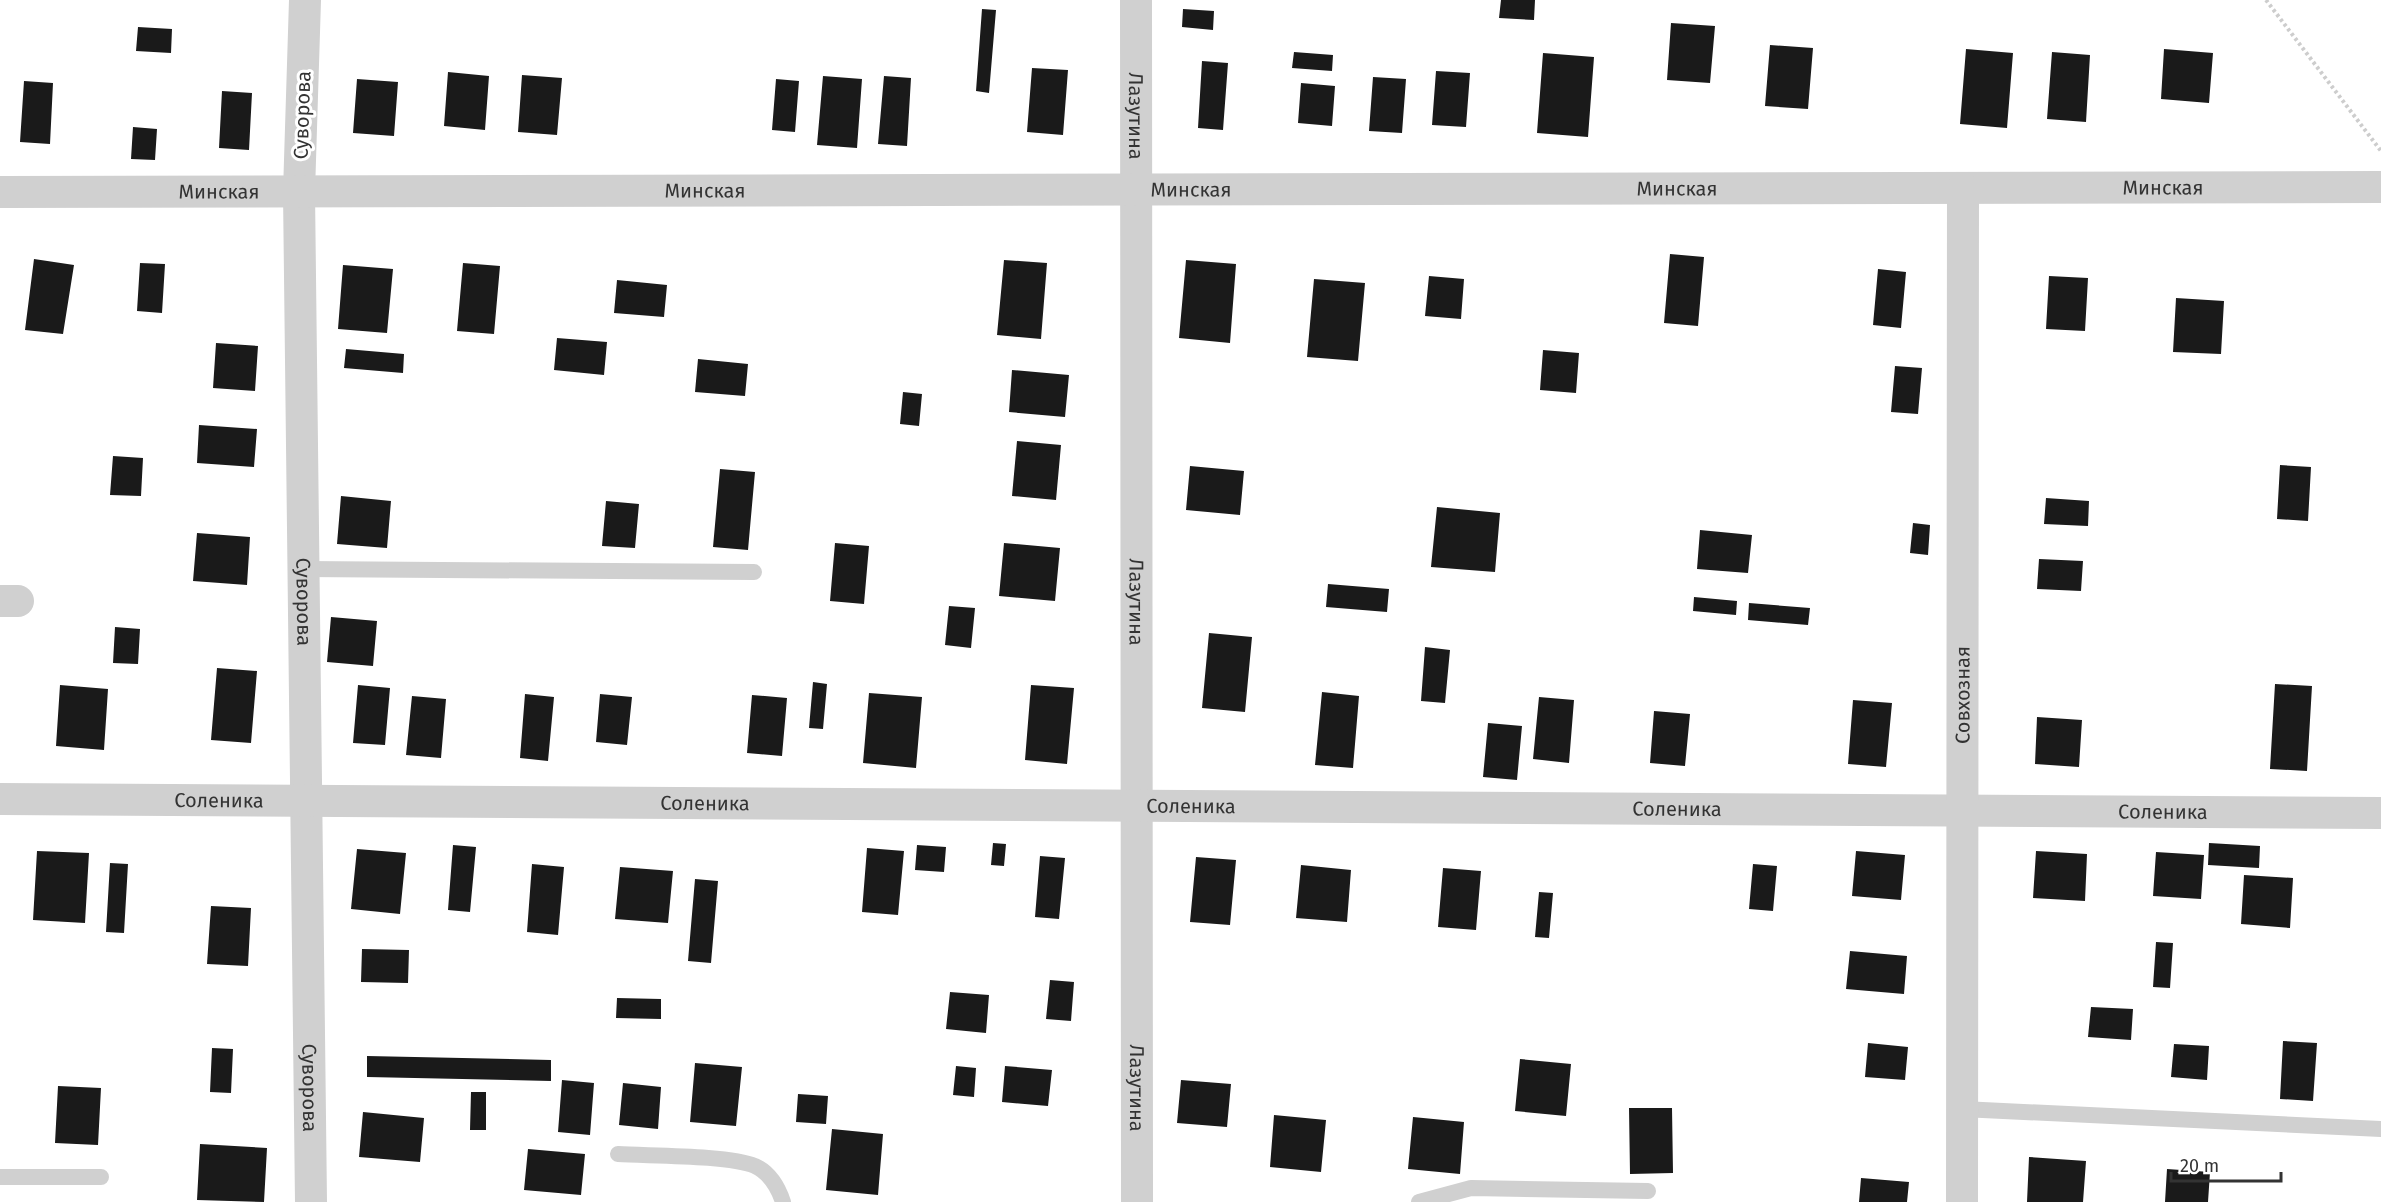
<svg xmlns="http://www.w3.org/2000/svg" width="2381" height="1202" viewBox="0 0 2381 1202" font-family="'Fira Sans',sans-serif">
  <rect width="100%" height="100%" fill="#fff"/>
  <path fill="#1a1a1a" d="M1501,0h34l-1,20 -35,-2z
    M982,9l14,1 -7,83 -13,-2z
    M1183,9l31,2 -1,19 -31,-3z
    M1671,23l44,3 -5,57 -43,-3z
    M138,27l34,2 -1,24 -35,-2z
    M1770,45l43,3 -5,61 -43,-3z
    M1966,49l47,4 -6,75 -47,-4z
    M2164,49l49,4 -4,50 -48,-4z
    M1294,52l39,3 -1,16 -40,-3z
    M2052,52l38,3 -4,67 -39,-3z
    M1543,53l51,4 -6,80 -51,-4z
    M1202,61l26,2 -5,67 -25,-2z
    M1032,68l36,2 -5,65 -36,-3z
    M1436,71l34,2 -4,54 -34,-2z
    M448,72l41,4 -4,54 -41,-4z
    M522,75l40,3 -5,57 -39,-3z
    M823,76l39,3 -5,69 -40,-3z
    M884,76l27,2 -4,68 -29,-2z
    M1373,77l33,2 -4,54 -33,-2z
    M357,79l41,3 -4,54 -41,-3z
    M776,79l23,2 -4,51 -23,-2z
    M24,81l29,2 -3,61 -30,-2z
    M1301,83l34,3 -3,40 -34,-3z
    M222,91l30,2 -3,57 -30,-2z
    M133,127l24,2 -2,31 -24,-1z
    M1670,254l34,3 -6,69 -34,-3z
    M34,259l40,6 -11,69 -38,-4z
    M1004,260l43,3 -6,76 -44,-4z
    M1186,260l50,4 -6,79 -51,-5z
    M140,263l25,1 -3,49 -25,-2z
    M463,263l37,3 -6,68 -37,-3z
    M343,265l50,4 -6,64 -49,-4z
    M1878,269l28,3 -5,56 -28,-3z
    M1429,276l35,3 -3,40 -36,-3z
    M2049,276l39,2 -3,53 -39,-2z
    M1314,279l51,4 -7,78 -51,-4z
    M617,280l50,5 -3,32 -50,-4z
    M2176,298l48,3 -3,53 -48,-2z
    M557,338l50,4 -3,33 -50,-5z
    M216,343l42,3 -3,45 -42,-3z
    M346,349l58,5 -1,19 -59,-5z
    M1543,350l36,3 -3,40 -36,-3z
    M698,359l50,5 -3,32 -50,-4z
    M1895,366l27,2 -4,46 -27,-2z
    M1012,370l57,5 -4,42 -56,-5z
    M903,392l19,2 -3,32 -19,-2z
    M199,425l58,4 -3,38 -57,-4z
    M1017,441l44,4 -5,55 -44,-4z
    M113,456l30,2 -2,38 -31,-1z
    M2280,465l31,2 -3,54 -31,-2z
    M1190,466l54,5 -4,44 -54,-5z
    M720,469l35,3 -7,78 -35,-3z
    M341,496l50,5 -4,47 -50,-4z
    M2046,498l43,3 -1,25 -44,-2z
    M606,501l33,3 -4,44 -33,-2z
    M1437,507l63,6 -5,59 -64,-5z
    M1913,523l17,2 -2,30 -18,-2z
    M1700,530l52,5 -4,38 -51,-4z
    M197,533l53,4 -3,48 -54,-4z
    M835,543l34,3 -5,58 -34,-3z
    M1004,543l56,5 -5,53 -56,-5z
    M2039,559l44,2 -2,30 -44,-2z
    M1328,584l61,5 -2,23 -61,-5z
    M1694,597l43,4 -1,14 -43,-4z
    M1749,603l61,5 -2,17 -60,-5z
    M949,606l26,2 -4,40 -26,-3z
    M331,617l46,4 -4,45 -46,-4z
    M115,627l25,2 -2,35 -25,-1z
    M1209,633l43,4 -7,75 -43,-4z
    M1425,647l25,3 -5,53 -24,-2z
    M217,668l40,3 -6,72 -40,-3z
    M813,682l14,2 -4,45 -14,-1z
    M2275,684l37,2 -5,85 -37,-2z
    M60,685l48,4 -4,61 -48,-4z
    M358,685l32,3 -5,57 -32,-2z
    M1031,685l43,3 -7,76 -42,-4z
    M1322,692l37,4 -6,72 -38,-3z
    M869,693l53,4 -6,71 -53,-5z
    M525,694l29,3 -6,64 -28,-3z
    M600,694l32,3 -5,48 -31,-3z
    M752,695l35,3 -5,58 -35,-3z
    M412,696l34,3 -5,59 -35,-3z
    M1539,697l35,3 -5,63 -36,-4z
    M1853,700l39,3 -6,64 -38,-3z
    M1654,711l36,3 -5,52 -35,-3z
    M2037,717l45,3 -3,47 -44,-3z
    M1488,723l34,3 -5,54 -34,-3z
    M993,843l13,1 -2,22 -13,-1z
    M2209,843l51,3 -1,22 -51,-3z
    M453,845l23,2 -6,65 -22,-2z
    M917,845l29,2 -2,25 -29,-2z
    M867,848l37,3 -6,64 -36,-3z
    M357,849l49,4 -6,61 -49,-5z
    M37,851l52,2 -4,70 -52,-3z
    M1856,851l49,4 -4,45 -49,-4z
    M2036,851l51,3 -2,47 -52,-3z
    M2156,852l48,3 -3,44 -48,-3z
    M1040,856l25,2 -6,61 -24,-2z
    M1196,857l40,3 -6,65 -40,-3z
    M110,863l18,1 -4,69 -18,-1z
    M532,864l32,3 -6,68 -31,-3z
    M1753,864l24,2 -4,45 -24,-2z
    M1301,865l50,5 -4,52 -51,-4z
    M620,867l53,4 -5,52 -53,-4z
    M1443,868l38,3 -5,59 -38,-3z
    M2244,875l49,3 -3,50 -49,-4z
    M695,879l23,2 -7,82 -23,-2z
    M1539,892l14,1 -4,45 -14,-1z
    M211,906l40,2 -3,58 -41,-2z
    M2156,942l17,1 -3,45 -17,-1z
    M362,949l47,1 -1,33 -47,-1z
    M1850,951l57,5 -3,38 -58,-5z
    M1050,980l24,2 -3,39 -25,-2z
    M950,992l39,3 -3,38 -40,-4z
    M617,998l44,1v20l-45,-1z
    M2091,1007l42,2 -2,31 -43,-3z
    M2283,1041l34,2 -4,58 -33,-2z
    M1868,1043l40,4 -3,33 -40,-3z
    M2174,1044l35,2 -2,34 -36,-3z
    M212,1048l21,1 -2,44 -21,-1z
    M367,1056l184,4v21l-184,-4z
    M1520,1059l51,5 -5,52 -51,-5z
    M695,1063l47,4 -6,59 -46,-4z
    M956,1066l20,2 -2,29 -21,-2z
    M1005,1066l47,4 -4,36 -46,-4z
    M562,1080l32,3 -4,52 -32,-3z
    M1181,1080l50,4 -4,43 -50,-4z
    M623,1083l38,4 -3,42 -39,-4z
    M58,1086l43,2 -3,57 -43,-2z
    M471,1092h15v38h-16z
    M798,1094l30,2 -2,28 -30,-2z
    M1629,1108h43l1,65 -43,1z
    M363,1112l61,6 -4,44 -61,-5z
    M1274,1115l52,5 -5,52 -51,-5z
    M1413,1117l51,5 -4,52 -52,-5z
    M832,1129l51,5 -5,61 -52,-5z
    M200,1144l67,4 -3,54 -67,-2z
    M528,1149l57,5 -4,41 -57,-5z
    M2029,1157l57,4 -3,41h-56z
    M2167,1169l43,3 -2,30h-43z
    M1861,1178l48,4 -2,20h-48z"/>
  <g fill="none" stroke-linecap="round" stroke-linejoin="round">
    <path stroke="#cdcdcd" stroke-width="4" stroke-dasharray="3 3" stroke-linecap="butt" d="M2266,0l115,151"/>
    <path stroke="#d0d0d0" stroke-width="16" d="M303,569l451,3
      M1962,1109l419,20
      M618,1154c32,2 111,1 137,12 15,7 23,21 28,36
      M0,1177h101
      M1419,1202l52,-14 177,3"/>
    <g stroke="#d0d0d0" stroke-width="32">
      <path id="s1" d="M305,0l-6,192 12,1010"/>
      <path id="s2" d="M1136,0l1,1202"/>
      <path id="s3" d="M0,192l2381,-5"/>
      <path d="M0,601h18"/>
      <path id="s4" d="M0,799l2381,14"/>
      <path id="s5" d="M1962,1202l1,-1014"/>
    </g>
  </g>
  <g text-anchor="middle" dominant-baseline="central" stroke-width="6" stroke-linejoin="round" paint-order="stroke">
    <g font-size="20" fill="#333" stroke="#fff">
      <text transform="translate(302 115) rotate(-88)">Суворова</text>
      <text stroke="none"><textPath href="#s2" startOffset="116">Лазутина</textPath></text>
      <text stroke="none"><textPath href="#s3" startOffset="2163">Минская</textPath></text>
      <text stroke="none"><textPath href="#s3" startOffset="1677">Минская</textPath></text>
      <text stroke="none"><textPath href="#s3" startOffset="1191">Минская</textPath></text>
      <text stroke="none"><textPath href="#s3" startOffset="705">Минская</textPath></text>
      <text stroke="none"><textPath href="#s3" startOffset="219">Минская</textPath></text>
      <text stroke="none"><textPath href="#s1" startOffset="602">Суворова</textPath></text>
      <text stroke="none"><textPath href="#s2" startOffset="602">Лазутина</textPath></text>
      <text stroke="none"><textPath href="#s5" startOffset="507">Совхозная</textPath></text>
      <text stroke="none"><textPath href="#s4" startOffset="219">Соленика</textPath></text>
      <text stroke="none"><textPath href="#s4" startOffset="705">Соленика</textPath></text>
      <text stroke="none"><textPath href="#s4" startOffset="1191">Соленика</textPath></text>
      <text stroke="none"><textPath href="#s4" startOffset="1677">Соленика</textPath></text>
      <text stroke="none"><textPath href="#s4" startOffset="2163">Соленика</textPath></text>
      <text stroke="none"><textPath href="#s1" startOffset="1088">Суворова</textPath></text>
      <text stroke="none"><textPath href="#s2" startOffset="1088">Лазутина</textPath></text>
    </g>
  </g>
  <path d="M2171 1172v9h110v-9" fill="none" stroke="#333333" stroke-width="3"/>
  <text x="2180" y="1172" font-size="18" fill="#333333" stroke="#ffffff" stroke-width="4.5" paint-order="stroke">20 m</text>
</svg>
